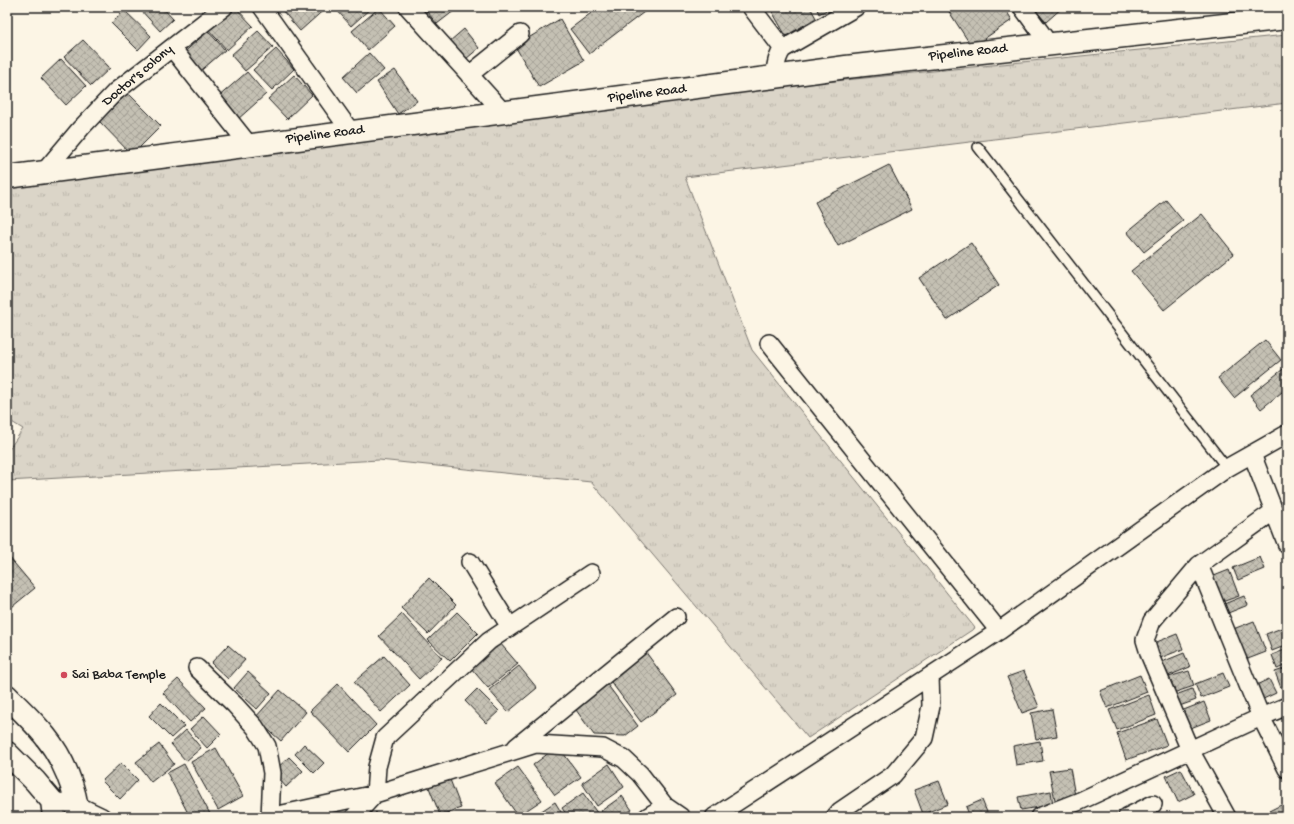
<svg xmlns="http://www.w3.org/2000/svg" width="1294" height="824" viewBox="0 0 1294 824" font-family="'Gochi Hand',sans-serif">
  <defs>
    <pattern id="grass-tufts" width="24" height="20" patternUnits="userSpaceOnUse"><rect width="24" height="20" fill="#dbd5c8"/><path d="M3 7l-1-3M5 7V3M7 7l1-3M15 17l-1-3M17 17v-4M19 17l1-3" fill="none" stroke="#bbb6ab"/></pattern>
    <pattern id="building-cross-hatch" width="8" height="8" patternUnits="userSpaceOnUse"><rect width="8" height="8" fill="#c4c0b3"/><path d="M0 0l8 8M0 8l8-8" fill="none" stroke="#a8a499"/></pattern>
  </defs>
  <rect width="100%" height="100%" fill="#fcf5e5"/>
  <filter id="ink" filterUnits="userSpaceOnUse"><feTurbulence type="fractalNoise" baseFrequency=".025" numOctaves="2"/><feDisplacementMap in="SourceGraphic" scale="8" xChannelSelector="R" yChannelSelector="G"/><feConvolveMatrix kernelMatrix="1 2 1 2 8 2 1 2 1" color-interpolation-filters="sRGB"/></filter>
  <g filter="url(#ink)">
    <path fill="url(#grass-tufts)" stroke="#7c7872" d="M1287,35v68l-602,74 67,173 223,278 -167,110 -217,-256 -212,-22 -372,21v-29l16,-23 -16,-10v-233l622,-84z"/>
    <path fill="url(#building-cross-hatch)" stroke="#1c1c1c" d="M138,7h24l11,12 -13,12z
      M228,7h7l18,19 -26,24 -21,-23z
      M283,7h44l-27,24 -19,-22z
      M337,7h35l-21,19 -16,-18z
      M423,7h36l-22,17z
      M599,7h48l1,2 -59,45 -19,-25z
      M772,7h38l6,11 -30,18 -16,-28z
      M816,7h16l-13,7z
      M946,7h58l8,13 -40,27z
      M1032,7h31l-17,15z
      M379,8l16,18 -27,24 -16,-19z
      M124,10l27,26 -13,14 -27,-27z
      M560,19l24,42 -45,26 -24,-41z
      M464,29l15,19 -13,11 -16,-18z
      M208,31l17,19 -28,24 -17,-18z
      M258,31l15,16 -28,24 -14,-16z
      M83,40l27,28 -19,18 -27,-29z
      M276,49l18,20 -22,21 -19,-20z
      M369,53l15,17 -27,23 -14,-16z
      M61,59l25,27 -20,19 -25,-27z
      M395,70l22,31 -19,13 -21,-32z
      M247,72l19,22 -29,26 -20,-22z
      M294,75l18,20 -25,24 -19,-20z
      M128,93l33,33 -29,29 -33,-34z
      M889,165l23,44 -74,37 -23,-44z
      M1166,200l17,21 -39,31 -17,-20z
      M1202,214l32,40 -70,56 -33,-39z
      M971,243l28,42 -52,35 -28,-42z
      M1265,340l16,20 -47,38 -16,-20z
      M1287,366v22l-26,21 -11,-14z
      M9,557l26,31 -28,23v-53z
      M1260,557l5,12 -27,11 -5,-12z
      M1229,570l10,26 -20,7 -10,-25z
      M429,578l27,27 -28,29 -27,-26z
      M1244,596l4,9 -25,10 -4,-9z
      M457,612l21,21 -28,28 -22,-21z
      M402,614l40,44 -23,21 -40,-43z
      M1254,621l12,31 -26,10 -12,-31z
      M1287,626v19l-15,6 -6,-17z
      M1177,634l6,15 -28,11 -6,-15z
      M500,643l18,21 -30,24 -18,-21z
      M228,645l17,15 -17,19 -17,-16z
      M1287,649v16l-10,4 -5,-14z
      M645,651l32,44 -36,27 -33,-44z
      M1184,653l6,14 -27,11 -6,-14z
      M384,656l26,29 -29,27 -27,-30z
      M519,666l18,22 -29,24 -19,-22z
      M1287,668v18l-6,2 -6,-16z
      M1024,671l15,36 -17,6 -15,-36z
      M1189,671l5,15 -24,8 -5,-16z
      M248,672l23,21 -14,16 -23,-21z
      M1223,673l6,14 -28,11 -6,-14z
      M1140,675l7,17 -40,16 -7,-17z
      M178,679l28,29 -16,14 -27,-29z
      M1269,679l7,14 -17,8 -7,-14z
      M604,680l34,46 -13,10 -31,-1 -23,-32z
      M338,684l38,41 -27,27 -39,-41z
      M477,689l22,22 -13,12 -21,-22z
      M1192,689l4,11 -22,8 -4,-11z
      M280,690l26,22 -25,29 -26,-23z
      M1149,695l7,20 -39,15 -8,-20z
      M1204,702l7,18 -28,11 -7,-18z
      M161,703l23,23 -13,12 -22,-22z
      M1052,709l5,27 -21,3 -5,-26z
      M204,716l17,18 -14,14 -17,-19z
      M1157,719l10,26 -41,15 -9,-27z
      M186,730l15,18 -15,13 -15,-17z
      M1040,741l3,20 -27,4 -3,-19z
      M159,744l15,20 -23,18 -15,-20z
      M304,744l20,19 -10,10 -19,-19z
      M558,746l23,31 -26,18 -22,-30z
      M216,748l27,48 -25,14 -27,-48z
      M289,757l14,14 -17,16 -13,-15z
      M121,763l17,17 -18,19 -18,-18z
      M184,764l26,50 -6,3h-14l-23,-44z
      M609,764l15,23 -27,19 -15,-23z
      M518,767l24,33 -24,16 -23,-33z
      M1070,768l5,28 -20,4 -6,-29z
      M1181,769l13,25 -16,8 -12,-26z
      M449,777l12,31 -21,7 -12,-30z
      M939,781l9,23 -25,10 -9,-24z
      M1051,791l2,14 -32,5 -3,-13z
      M583,793l17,24h-32l-6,-9z
      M622,796l10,14 -11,7h-15l-5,-6z
      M982,800l7,17h-19l-4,-10z
      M555,802l9,15h-21l-3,-5z
      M1287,802v15h-15l-3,-6z
      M376,812l4,5h-9z"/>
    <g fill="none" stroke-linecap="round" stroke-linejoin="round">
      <g stroke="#1c1c1c" stroke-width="12">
        <path id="lane" d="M978,147l249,321"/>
      </g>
      <g stroke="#1c1c1c" stroke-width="20">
        <path id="street" d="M262,7l89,125
          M408,7l95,105
          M751,7l32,42
          M1022,7l27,37
          M172,48l77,97
          M469,75l51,-41
          M774,77c2,-10 2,-20 9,-28l73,-42
          M44,172l37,-44 34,-36 109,-85
          M769,343l230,288
          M1252,454l35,91
          M470,562l40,65
          M1199,565l62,152 26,52
          M197,668l38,37 20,22 12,19 5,27 -2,44
          M516,747l160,-130
          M52,801l25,4 25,12
          M269,817l106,-23 161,-50 67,4 21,11 16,15 25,32 16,11
          M354,817l21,-23 2,-27 8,-29 104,-97 102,-68
          M647,817l18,-11
          M714,817l285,-186 228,-163 60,-34
          M835,817l5,-6 53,-36 31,-37 7,-32 -1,-30
          M1039,817l41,-16 181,-84 26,-11
          M1127,817l26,-13
          M1227,817l-37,-67 -40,-94 -5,-16 7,-19 47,-56 75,-54"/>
      </g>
      <g stroke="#1c1c1c" stroke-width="25">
        <path id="secondary" d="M7,177l767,-100 72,-10 441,-49
          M7,696c13,13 27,26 38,40 18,22 31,53 33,81
          M7,753l28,28 17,20 2,16"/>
      </g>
      <use href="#lane" stroke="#fcf5e5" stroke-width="9"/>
      <use href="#street" stroke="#fcf5e5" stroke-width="17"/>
      <use href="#secondary" stroke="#fcf5e5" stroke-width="22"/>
    </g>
  </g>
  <circle fill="#d1495b" stroke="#fcf5e5" stroke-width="1.5" cx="64" cy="675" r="4"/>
  <g text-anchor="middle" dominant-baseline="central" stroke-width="4" stroke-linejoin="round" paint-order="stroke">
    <g font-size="14" fill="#1c1c1c" stroke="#fcf5e5">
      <text transform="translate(968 53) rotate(-6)">Pipeline Road</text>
      <text transform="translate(138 76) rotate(-40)">Doctor's colony</text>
      <text transform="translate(647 94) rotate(-7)">Pipeline Road</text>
      <text transform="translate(325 135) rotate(-7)">Pipeline Road</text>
    </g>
    <g font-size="14" fill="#1c1c1c" stroke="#fcf5e5" text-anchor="start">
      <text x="72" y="675">Sai Baba Temple</text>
    </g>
  </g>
  <rect width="1294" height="824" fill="none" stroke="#fcf5e5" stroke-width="24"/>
  <rect x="12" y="12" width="1270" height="800" fill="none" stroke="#1c1c1c" stroke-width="1.5" filter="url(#ink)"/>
</svg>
